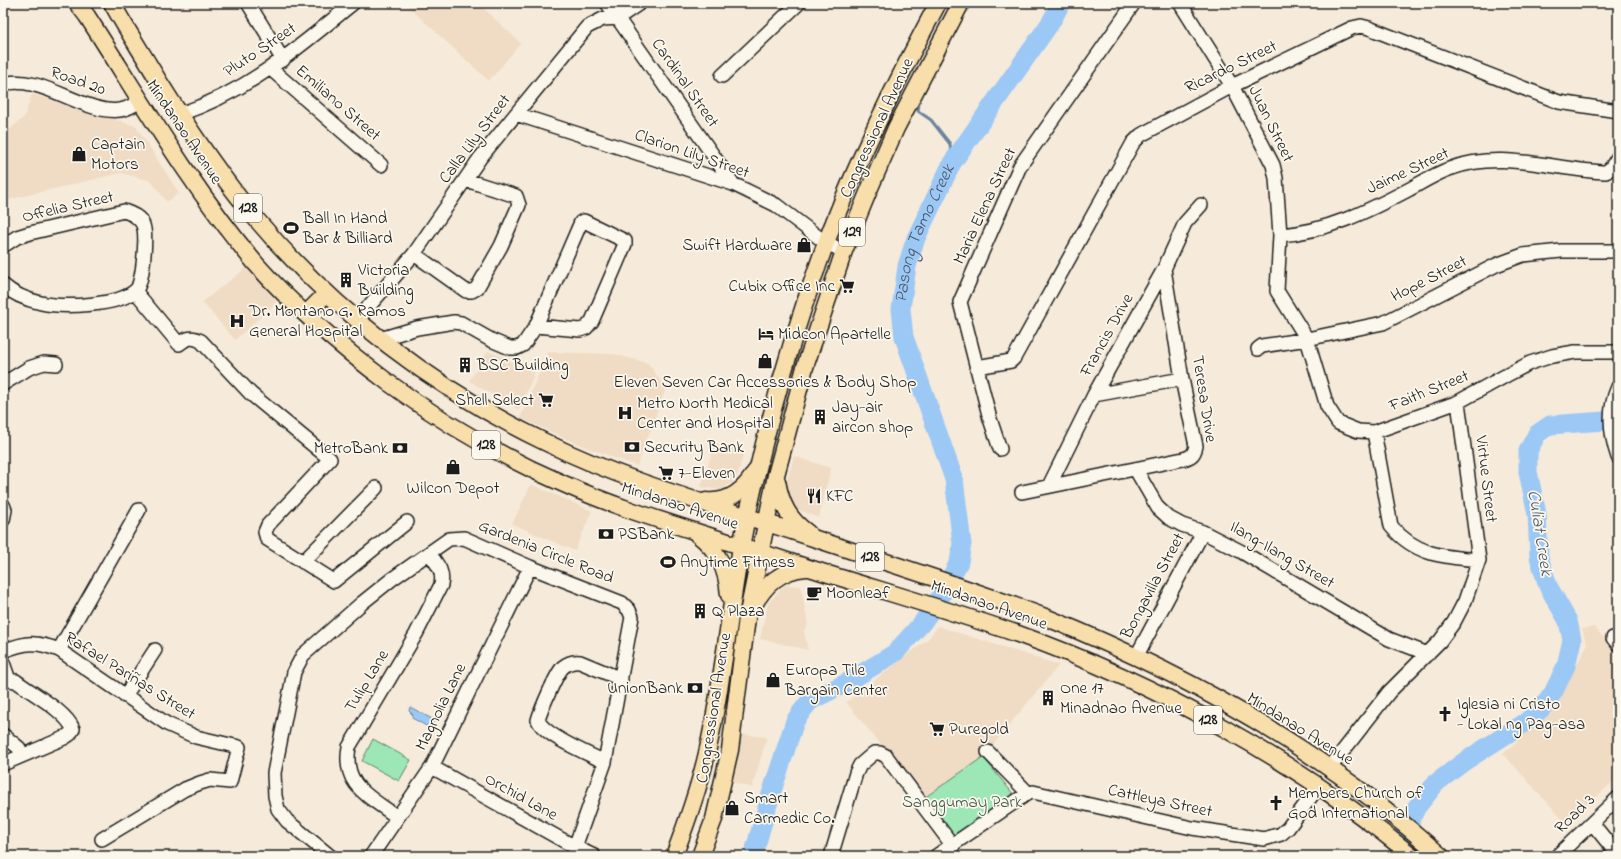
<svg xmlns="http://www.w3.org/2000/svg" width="1621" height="859" viewBox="0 0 1621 859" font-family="'Indie Flower',sans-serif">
  <rect width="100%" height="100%" fill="#f6ebda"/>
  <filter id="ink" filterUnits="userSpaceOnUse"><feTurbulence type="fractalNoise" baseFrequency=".025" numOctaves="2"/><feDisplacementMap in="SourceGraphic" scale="8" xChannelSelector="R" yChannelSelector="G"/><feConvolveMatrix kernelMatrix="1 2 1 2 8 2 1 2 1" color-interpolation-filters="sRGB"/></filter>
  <g filter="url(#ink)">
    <path fill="#f0dcc5" d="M404,3h74l43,40 -32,38z
      M32,94l104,32 43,67 -12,9 -16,-21 -30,-8 -118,28v-66l21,-18z
      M247,267l30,35 -42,38 -33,-38z
      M488,351l47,21 -16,38 -50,-29z
      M548,352l66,2 34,9 18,25 -29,78 -55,-20 -62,-28z
      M715,443l29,9 -6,22 -6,9 -12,7 -19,-3z
      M794,456l37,12 -12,50 -28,-11 -7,-15z
      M531,484l61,27 -17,40 -63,-27z
      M785,585l16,1 7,39 -4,6 4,19 -48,-11 8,-36z
      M938,626l121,39 -76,92 -59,41 -78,-96 82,-63z
      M1594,627l24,26v124l-51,47 -64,-70 52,-49 32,-60 -5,-16z
      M742,734l25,3 -15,51 -23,-7z"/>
    <path fill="#9de6b5" stroke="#5c8168" d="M373,739l38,21 -12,21 -37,-20z
      M983,757l31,38 -60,43 -30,-40z"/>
    <path fill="#9cc8f6" stroke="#69839f" d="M410,707l24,13 -4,8 -18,-10 1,-3 -4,-4z"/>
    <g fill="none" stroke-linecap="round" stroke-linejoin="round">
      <path stroke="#69839f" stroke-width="3" d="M867,6v-3
        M920,96l-2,15 13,9 19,24 2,19"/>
      <g stroke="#9cc8f6" stroke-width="19">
        <path id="s1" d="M753,856l18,-62 24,-73 7,-10 8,-10 36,-18 49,-30 27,-30 19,-27 18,-34 3,-18 -8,-65 -50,-142 -3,-28 6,-43 9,-28 36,-75 99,-141 10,-19"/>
        <path d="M1397,856l6,-19 13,-29 20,-25 29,-22 61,-39 16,-14 11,-15 13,-27 6,-26 -4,-19 -20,-35 -9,-29 -2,-43 -9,-42v-21l9,-17 13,-9 68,-5"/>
      </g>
      <g stroke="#1c1c1c" stroke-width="16">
        <path id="minor" d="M248,3l35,57
          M607,3l126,181
          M1180,3l52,83 41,79 3,13 4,57 -3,56 30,48 20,67 11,17 20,8 16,1 84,-30 49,-27 23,-12 22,-7 23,-4h43
          M271,69l110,96
          M722,76l77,-73
          M3,84c37,-11 82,31 117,26 8,-1 14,-5 20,-9
          M180,114c69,-23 118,-66 173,-111
          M516,114l217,70 43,21 50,38 18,8
          M1280,235c46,-3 88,-24 128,-45 13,-7 27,-16 41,-21 51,-20 105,1 157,3l5,-4 7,-11
          M3,246l14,-9 13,-4 94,-22c8,3 16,6 19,14 4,10 0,59 -7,65 -17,16 -73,18 -95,13 -13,-3 -28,-9 -38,-18
          M414,254l52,37h6l5,-3 24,-42 18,-41 -3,-9 -50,-16
          M135,291l44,53c8,-6 13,-8 22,-3l50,53 79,65 -62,66 -3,7 2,7 67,42 73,-59
          M357,320l57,-66 66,-96 107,-131 16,-8 15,-1 22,-15
          M380,339l37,-11 37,-6 7,1 30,17 19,8h7l6,-3 13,-19 45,-104 3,-1 41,20v3l-33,77 -6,7 -6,2 -44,-4
          M1258,349l4,-3 45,-7 76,-16 113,-58 27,-10 38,-4h57
          M977,367l34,-6 3,-3 119,-215 8,-8 91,-49 120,-58 9,-2 8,2 190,74 59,9
          M3,384l26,-16 15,-5 12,1
          M1618,387c-10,22 -8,47 0,70
          M1094,395l88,-16
          M1374,432l17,94c24,29 52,31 88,34
          M1000,449l-10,-30 -30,-117 60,-136 114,-163
          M1136,470l22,38 11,10 13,7 21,7 39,20 147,87 39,15
          M1049,486l45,-91 70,-126 21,-46 16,-18
          M1022,492l161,-33c8,-2 11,-4 13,-13l-14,-67 -18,-110
          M3,505l2,5 -2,10
          M303,562l73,-74
          M1613,638l5,6
          M59,650l80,-140
          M3,651c23,-9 33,-10 56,-1l108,74 29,13 43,10 -9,35 -20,-2 -10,3 -15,6 -83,50
          M1136,657l67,-125
          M3,663l6,17
          M125,696l30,-46
          M3,735l16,13 3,7
          M988,752l40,41
          M605,762c-16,-8 -61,-26 -67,-42 3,-10 18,-46 25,-53 6,-5 11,-6 17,-5l41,17
          M3,764l61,-26 6,-4 3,-5c-7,-18 -42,-36 -57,-48l-7,-1
          M432,767l143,80 19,9
          M1329,769l60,-77 51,-51 14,-19 11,-21 14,-41 -21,-158
          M397,817c-28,-21 -55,-31 -48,-70l67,-113 25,-49c3,-14 -4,-21 -12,-32
          M1592,823l26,32
          M330,856l-43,-35 -9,-12 -3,-13 -1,-23 20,-101 9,-17 59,-52 30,-24 57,-40 15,-1 66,29 92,36 7,7 3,7 -27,145 -30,85
          M371,856l61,-89 98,-200
          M831,856l25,-83 4,-8 14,-12h6l6,3 67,90
          M936,856l92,-63 5,-1 159,36 72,11 17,-5 7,-6 30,-41
          M1557,856l61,-58"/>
      </g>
      <g stroke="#1c1c1c" stroke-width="19">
        <path id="major" d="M77,3l10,13c54,84 104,171 169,248 39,44 86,84 133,119 54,40 113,74 175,101 42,19 86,33 130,47 38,12 77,25 115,37 70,22 140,42 209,66 138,49 282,129 394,222
          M112,3c14,26 31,51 46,77 30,48 62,96 99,140 79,93 178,169 288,222 85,42 179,66 268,96 78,26 156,50 232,79 142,57 281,136 396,239
          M306,314l21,-21
          M777,481c4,23 12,39 31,52
          M706,501c22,2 38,-10 49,-29
          M697,534c21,16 30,35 32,61
          M753,606c12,-21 27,-36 53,-38
          M674,856c13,-34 25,-68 33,-103 18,-78 23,-158 40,-236 21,-98 49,-196 85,-290 30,-77 67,-151 106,-224
          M700,856l14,-37 16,-69 17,-132 29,-143 29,-108 39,-116 25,-61 27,-62 65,-125"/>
      </g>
      <use href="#minor" stroke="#fbf7ec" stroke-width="13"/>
      <use href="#major" stroke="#f8deab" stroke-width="16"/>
    </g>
  </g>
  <defs>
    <g id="shop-bare" transform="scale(1.2)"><path d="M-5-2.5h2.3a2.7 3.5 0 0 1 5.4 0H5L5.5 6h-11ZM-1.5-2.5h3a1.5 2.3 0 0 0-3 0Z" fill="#1c1c1c" stroke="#fbf7ec" stroke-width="2.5" paint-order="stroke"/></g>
    <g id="stadium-bare" transform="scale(1.2)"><path d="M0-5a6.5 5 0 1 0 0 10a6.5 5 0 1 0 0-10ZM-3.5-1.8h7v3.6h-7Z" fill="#1c1c1c" stroke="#fbf7ec" stroke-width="2.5" paint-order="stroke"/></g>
    <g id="building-bare" transform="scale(1.2)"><path d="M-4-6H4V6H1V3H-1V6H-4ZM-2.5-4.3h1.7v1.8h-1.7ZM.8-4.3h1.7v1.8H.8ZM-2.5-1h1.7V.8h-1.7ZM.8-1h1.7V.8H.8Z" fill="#1c1c1c" stroke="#fbf7ec" stroke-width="2.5" paint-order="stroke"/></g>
    <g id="supermarket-bare" transform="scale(1.2)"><path d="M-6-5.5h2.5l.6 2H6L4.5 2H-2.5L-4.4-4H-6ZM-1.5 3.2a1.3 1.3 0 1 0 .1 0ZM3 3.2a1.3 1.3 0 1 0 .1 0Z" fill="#1c1c1c" stroke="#fbf7ec" stroke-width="2.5" paint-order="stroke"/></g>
    <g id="hospital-bare" transform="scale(1.2)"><path d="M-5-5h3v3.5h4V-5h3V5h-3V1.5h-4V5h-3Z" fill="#1c1c1c" stroke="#fbf7ec" stroke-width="2.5" paint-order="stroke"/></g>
    <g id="hotel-bare" transform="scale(1.2)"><path d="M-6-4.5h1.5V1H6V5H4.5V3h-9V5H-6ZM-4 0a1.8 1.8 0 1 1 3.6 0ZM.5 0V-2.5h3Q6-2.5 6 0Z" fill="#1c1c1c" stroke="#fbf7ec" stroke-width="2.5" paint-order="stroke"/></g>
    <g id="bank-bare" transform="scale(1.2)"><path d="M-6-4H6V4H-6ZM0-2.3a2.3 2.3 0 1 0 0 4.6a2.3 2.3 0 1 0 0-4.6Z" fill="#1c1c1c" stroke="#fbf7ec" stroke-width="2.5" paint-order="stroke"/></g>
    <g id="restaurant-bare" transform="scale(1.2)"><path d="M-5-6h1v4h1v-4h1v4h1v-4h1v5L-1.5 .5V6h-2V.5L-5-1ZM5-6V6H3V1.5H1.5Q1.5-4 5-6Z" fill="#1c1c1c" stroke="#fbf7ec" stroke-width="2.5" paint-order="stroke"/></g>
    <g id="cafe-bare" transform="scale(1.2)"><path d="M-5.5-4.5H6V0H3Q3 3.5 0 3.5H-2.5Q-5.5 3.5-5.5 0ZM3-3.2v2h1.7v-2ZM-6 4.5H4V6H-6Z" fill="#1c1c1c" stroke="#fbf7ec" stroke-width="2.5" paint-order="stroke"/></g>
    <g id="church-bare" transform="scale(1.2)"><path d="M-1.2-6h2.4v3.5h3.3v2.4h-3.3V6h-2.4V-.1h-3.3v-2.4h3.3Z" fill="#1c1c1c" stroke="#fbf7ec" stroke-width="2.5" paint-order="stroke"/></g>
  </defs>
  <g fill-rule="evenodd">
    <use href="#shop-bare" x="79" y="154"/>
    <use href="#stadium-bare" x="291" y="228"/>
    <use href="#shop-bare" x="804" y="245"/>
    <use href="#building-bare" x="346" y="280"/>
    <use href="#supermarket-bare" x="847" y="286"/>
    <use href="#hospital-bare" x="237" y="321"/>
    <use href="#hotel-bare" x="766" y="334"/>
    <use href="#shop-bare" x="765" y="361"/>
    <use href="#building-bare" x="465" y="365"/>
    <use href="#supermarket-bare" x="546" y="400"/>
    <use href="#hospital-bare" x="625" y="413"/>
    <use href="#building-bare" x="820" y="417"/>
    <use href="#bank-bare" x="632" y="447"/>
    <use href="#bank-bare" x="400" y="448"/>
    <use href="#shop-bare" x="453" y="467"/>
    <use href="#supermarket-bare" x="666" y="473"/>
    <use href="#restaurant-bare" x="814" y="496"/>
    <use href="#bank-bare" x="606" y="534"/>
    <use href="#stadium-bare" x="668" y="562"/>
    <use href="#cafe-bare" x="814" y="593"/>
    <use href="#building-bare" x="700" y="611"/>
    <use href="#shop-bare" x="773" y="680"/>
    <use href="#bank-bare" x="695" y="688"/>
    <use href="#building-bare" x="1048" y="698"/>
    <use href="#church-bare" x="1445" y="714"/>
    <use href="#supermarket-bare" x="937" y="729"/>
    <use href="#church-bare" x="1276" y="803"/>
    <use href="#shop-bare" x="732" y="808"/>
  </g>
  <g text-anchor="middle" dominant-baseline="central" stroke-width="3.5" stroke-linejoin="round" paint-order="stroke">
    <g fill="#fbf7ec" stroke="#5f5e5a" stroke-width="1">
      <rect x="234" y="194" width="28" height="28" rx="3"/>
      <rect x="839" y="218" width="26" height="28" rx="3"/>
      <rect x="472" y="431" width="28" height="28" rx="3"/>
      <rect x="856" y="543" width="28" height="28" rx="3"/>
      <rect x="1194" y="706" width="28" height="28" rx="3"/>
    </g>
    <g font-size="16" font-weight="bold" fill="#1c1c1c">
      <text x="248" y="208">128</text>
      <text x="852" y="232">129</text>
      <text x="486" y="445">128</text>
      <text x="870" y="557">128</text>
      <text x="1208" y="720">128</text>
    </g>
    <g font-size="17" fill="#1c1c1c" stroke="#fbf7ec">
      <text transform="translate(260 50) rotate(-34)">Pluto Street</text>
      <text transform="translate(1231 67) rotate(-26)">Ricardo Street</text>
      <text transform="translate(78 81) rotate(19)">Road 20</text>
      <text transform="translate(685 83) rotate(55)">Cardinal Street</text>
      <text transform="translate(338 103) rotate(41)">Emiliano Street</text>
      <text transform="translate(1271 124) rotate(64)">Juan Street</text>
      <text transform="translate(877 128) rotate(-65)">Congressional Avenue</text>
      <text transform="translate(184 132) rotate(56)">Mindanao Avenue</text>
      <text transform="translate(475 139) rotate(-53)">Calla Lily Street</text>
      <text transform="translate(692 154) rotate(19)">Clarion Lily Street</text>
      <text transform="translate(1408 171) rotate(-25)">Jaime Street</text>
      <text transform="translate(985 206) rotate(-65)">Maria Elena Street</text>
      <text transform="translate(68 207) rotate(-13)">Offelia Street</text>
      <text transform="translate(1429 279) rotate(-27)">Hope Street</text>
      <text transform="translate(1107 335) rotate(-61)">Francis Drive</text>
      <text transform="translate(1429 391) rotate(-22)">Faith Street</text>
      <text transform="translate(1204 399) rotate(81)">Teresa Drive</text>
      <text transform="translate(1486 479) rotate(83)">Virtue Street</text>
      <text transform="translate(680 506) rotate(18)">Mindanao Avenue</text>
      <text transform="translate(546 552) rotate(22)">Gardenia Circle Road</text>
      <text transform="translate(1282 555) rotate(30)">Ilang-Ilang Street</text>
      <text transform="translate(1153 586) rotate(-62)">Bongavilla Street</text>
      <text transform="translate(989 605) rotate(19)">Mindanao Avenue</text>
      <text transform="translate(130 676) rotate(32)">Rafael Pariñas Street</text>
      <text transform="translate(367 681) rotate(-59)">Tulip Lane</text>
      <text transform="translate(441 707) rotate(-64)">Magnolia Lane</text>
      <text transform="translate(714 708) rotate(-81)">Congressional Avenue</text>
      <text transform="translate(1300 729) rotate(32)">Mindanao Avenue</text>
      <text transform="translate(521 797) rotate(29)">Orchid Lane</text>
      <text transform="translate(1160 801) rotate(12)">Cattleya Street</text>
      <text transform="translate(1575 814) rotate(-44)">Road 3</text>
    </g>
    <g font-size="17" fill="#1c1c1c" stroke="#fbf7ec" text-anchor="start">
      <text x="91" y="144">Captain<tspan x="91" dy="20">Motors</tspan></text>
      <text x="303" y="218">Ball In Hand<tspan x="303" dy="20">Bar &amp; Billiard</tspan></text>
      <text x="792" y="245" text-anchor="end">Swift Hardware</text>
      <text x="358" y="270">Victoria<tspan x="358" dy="20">Building</tspan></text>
      <text x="835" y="286" text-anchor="end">Cubix Office Inc</text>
      <text x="249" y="311">Dr. Montano G. Ramos<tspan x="249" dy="20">General Hospital</tspan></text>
      <text x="778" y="334">Midcon Apartelle</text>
      <text x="477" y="365">BSC Building</text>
      <text x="765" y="382" text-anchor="middle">Eleven Seven Car Accessories &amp; Body Shop</text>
      <text x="534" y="400" text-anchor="end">Shell Select</text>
      <text x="637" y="403">Metro North Medical<tspan x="637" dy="20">Center and Hospital</tspan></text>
      <text x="832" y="407">Jay-air<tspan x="832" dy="20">aircon shop</tspan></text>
      <text x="644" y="447">Security Bank</text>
      <text x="388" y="448" text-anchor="end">MetroBank</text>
      <text x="678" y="473">7-Eleven</text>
      <text x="453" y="488" text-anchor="middle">Wilcon Depot</text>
      <text x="826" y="496">KFC</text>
      <text x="618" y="534">PSBank</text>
      <text x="680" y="562">Anytime Fitness</text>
      <text x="826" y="593">Moonleaf</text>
      <text x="712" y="611">Q Plaza</text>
      <text x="785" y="670">Europa Tile<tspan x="785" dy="20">Bargain Center</tspan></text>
      <text x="683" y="688" text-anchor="end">UnionBank</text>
      <text x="1060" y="688">One 17<tspan x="1060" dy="20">Minadnao Avenue</tspan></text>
      <text x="1457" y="704">Iglesia ni Cristo<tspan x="1457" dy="20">- Lokal ng Pag-asa</tspan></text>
      <text x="949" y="729">Puregold</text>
      <text x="1288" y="793">Members Church of<tspan x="1288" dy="20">God International</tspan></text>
      <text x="744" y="798">Smart<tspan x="744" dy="20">Carmedic Co.</tspan></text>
    </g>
    <g font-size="17" fill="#43594a" stroke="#fbf7ec">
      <text x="962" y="802">Sanggumay Park</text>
    </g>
    <g font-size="18" font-style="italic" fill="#495868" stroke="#fbf7ec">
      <text stroke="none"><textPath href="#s1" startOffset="718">Pasong Tamo Creek</textPath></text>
      <text transform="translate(1539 533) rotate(81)">Culiat Creek</text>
    </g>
  </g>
  <rect width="1621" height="859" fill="none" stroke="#fbf7ec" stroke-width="16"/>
  <rect x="8" y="8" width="1605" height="843" fill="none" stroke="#1c1c1c" stroke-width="1.5" filter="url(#ink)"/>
</svg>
